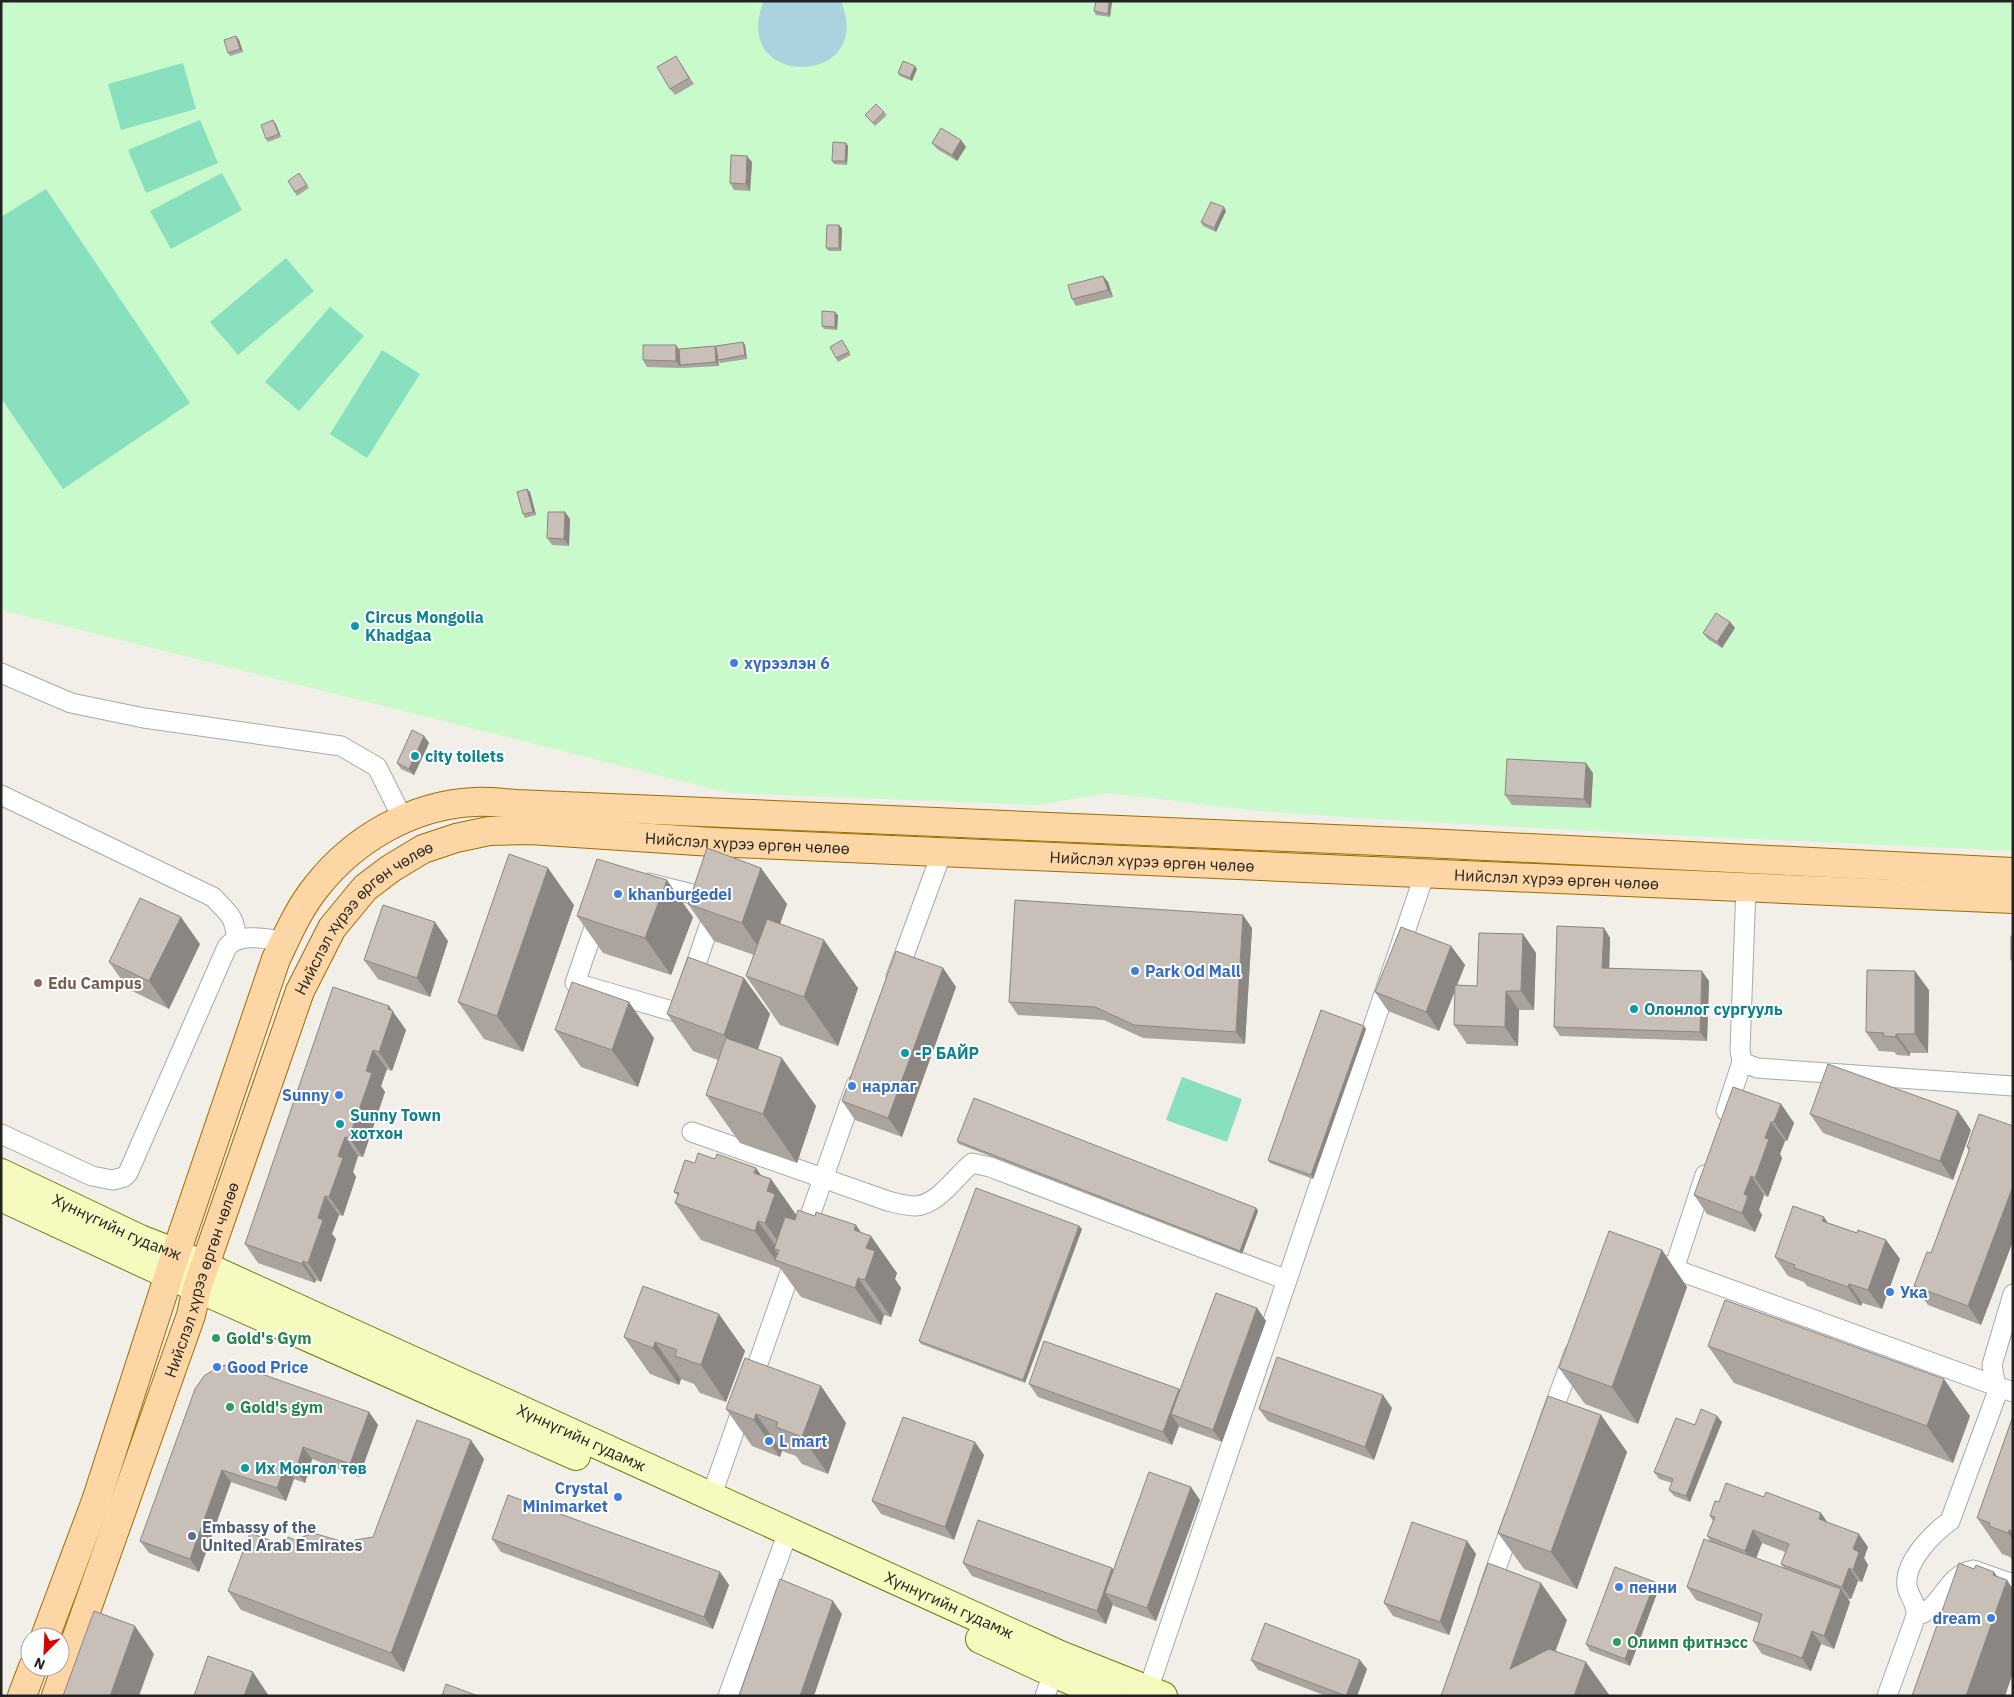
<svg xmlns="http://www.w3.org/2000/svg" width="2014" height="1697" viewBox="0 0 2014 1697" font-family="'IBM Plex Sans',sans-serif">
  <rect width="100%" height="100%" fill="#f2efe9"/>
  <path fill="#c8facc" d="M1,1h2012v850l-387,-18 -269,-15 -98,-7 -151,-18 -70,12 -308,-12 -729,-183z"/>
  <path fill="#88e0be" d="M183,63l13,46 -75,21 -13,-46z
    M200,120l18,43 -72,30 -18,-43z
    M222,173l20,37 -71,39 -21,-38z
    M46,189l144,214 -127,86 -62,-91v-181z
    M286,258l28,33 -76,64 -28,-33z
    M330,307l34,29 -65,75 -34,-29z
    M382,350l38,24 -53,84 -37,-24z
    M1182,1077l60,22 -15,43 -61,-22z"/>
  <path fill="#aad3df" d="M764,1h77c36,88 -114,88 -77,0z"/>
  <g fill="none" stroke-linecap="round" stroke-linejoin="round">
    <g stroke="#a9a9a9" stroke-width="21">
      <path id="minor" d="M1,673l70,30 73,15 197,28 36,21 26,52
        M1,795l212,102c15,16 23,20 23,43
        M648,883l68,17
        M1746,887l-6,163 2,12 15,6 256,18
        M599,913l-24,70 104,30 36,-104
        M896,977l46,-125
        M1726,1111l16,-49
        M692,1132l196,69c8,2 18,5 27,5 23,-1 40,-29 57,-43l18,4 297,113
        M1,1134l91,42 21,4 11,-3 4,-4 99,-226c12,-15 41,-8 58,-6
        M1652,1261l361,131
        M1674,1269l31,-94
        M1996,1387l-4,-22 21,-71
        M1548,1424l26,-71
        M711,1497l145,-412
        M1488,1591l26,-73
        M1916,1616c26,-7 30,-41 57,-46l40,14
        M1148,1690l277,-817
        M728,1696l60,-164
        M1045,1696l8,-23
        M1887,1696l29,-80c1,-13 -7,-19 -9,-30 -3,-24 26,-53 43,-65l49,-133"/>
    </g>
    <g stroke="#707d05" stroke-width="30">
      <g id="secondary">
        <path id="s1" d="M1,1173l139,66 36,14 884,402 103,41"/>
        <path d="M1,1197l196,91 379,168"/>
        <path d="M980,1639l73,34 56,23"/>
      </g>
    </g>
    <g stroke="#a06b00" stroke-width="30">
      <g id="primary">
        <path d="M45,1637l51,-136 80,-248 100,-294c12,-25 23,-51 41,-73 38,-48 96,-81 157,-84 14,-1 28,1 42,2l910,39 587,29"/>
        <path d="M22,1696l11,-29"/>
        <path id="s2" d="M56,1696l135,-381 6,-27 103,-297 32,-63 33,-40 25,-19 33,-20 33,-11 33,-7 41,-1 182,12 1301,57"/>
      </g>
    </g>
    <use href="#minor" stroke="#fff" stroke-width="19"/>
    <use href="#secondary" stroke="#f7fabf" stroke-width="28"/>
    <use href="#primary" stroke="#fcd6a4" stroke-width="28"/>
  </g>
  <path fill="#aba49e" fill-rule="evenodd" d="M1112,1l-2,16 -14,-2 -2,-4z
    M236,36l3,4 4,12 -13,4 -2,-3z
    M676,56l18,28 -19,11 -5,-6z
    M917,69l-5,12 -12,-5 -2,-3z
    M884,112l3,3 -12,11 -10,-11z
    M276,124l5,13 -13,5 -2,-3z
    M961,140l5,7 -9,14 -20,-12 -5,-6z
    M846,143l2,3 -1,19 -13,-1 -2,-3z
    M752,162l-2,29 -16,-1 -4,-7z
    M299,173l10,15 -12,8 -9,-15z
    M1226,211l-10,21 -13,-6 -2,-4z
    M839,225l3,4 -1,22h-12l-3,-3z
    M1103,276l5,6 5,15 -37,9 -4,-7z
    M838,315l-1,15 -13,-1 -2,-3z
    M842,340l9,15 -13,7 -2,-4z
    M743,342l2,3 2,14 -27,4 -2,-5 1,8 -37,2 -1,-1v1l-34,-1 -4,-7 36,-11 36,-3 1,3z
    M527,489l3,3 6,23 -11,3 -2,-4z
    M565,512l5,7 -1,27 -17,-1 -5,-7z
    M1730,622l5,6 -13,20 -14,-9 -5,-6z
    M424,736l5,7 -15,32 -13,-6 -4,-6z
    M1593,773l-2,35 -79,-3 -7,-10z
    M761,868l26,36 -7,20 78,64 -20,58 -58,-21 -34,-49 8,-21 -40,-14 -26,-37z
    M574,905l-51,147 -39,-13 -26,-37z
    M577,916l116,1 -22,58 -68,-22z
    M1252,928l-7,116 -102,-6 -39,-18 -86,-5 -9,-13z
    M1604,928l6,10 -1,30 100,13 -2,60 -147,-5 -6,-9z
    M1523,934l13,19 -2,57h-15l-1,36 -51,-2 -13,-19 1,-34 -16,40 -51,-20 -13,-19 76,-46 14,19 -8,20 20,1z
    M448,941l-18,56 -52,-18 -14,-19z
    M200,944l-31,65 -41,-20 -19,-27z
    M943,968l13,19 -54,150 -47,-17 -13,-19z
    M744,978l26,36 -12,35 58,57 -19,57 -57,-20 -34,-48 12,-35 -25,-9 -26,-37z
    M1929,990l-1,63h-18v3l-13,-1 -3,-3 -15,-1 -13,-19z
    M392,1011l14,19 -14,41 -5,-2 -6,17 4,6 -22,65 -5,-1 -5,16 3,5 -13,39 -4,-1 -7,19 4,5 -15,43 -5,-2 -1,3 -57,-20 -13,-19z
    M1364,1026l2,3 -53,150 -43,-16 -2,-3z
    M555,1030l99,8 -16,49 -57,-20z
    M1781,1104l13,19 -7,18h-2l-5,13 2,4 -14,39 -4,-2 -5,15 3,5 -7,17 -48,-18 -13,-19z
    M1810,1114l161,16 -18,50 -130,-47z
    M2013,1126v115l-32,84 -53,-20 -14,-19 17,-33 38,-102 -2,-4z
    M957,1141l299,67 2,3 -16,43 -283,-110z
    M715,1159l41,9 5,7 10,4 25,36 19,1 41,9 5,8 36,40 -2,6 6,9 -10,29 -7,-2 -3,10 -80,-28 -21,-29 -79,-28 -26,-37 3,-7 -4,-4 21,-29z
    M1829,1223l28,10 29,7 14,19 -18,50 -20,-6 -1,3 -54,-20 -3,-4 -16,-6 -13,-19z
    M1079,1226l3,3 -57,154 -104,-39 -2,-3z
    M1662,1250l25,37 -49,137 -53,-20 -26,-36z
    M1257,1308l9,13 -44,121 -42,-15 -1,-1 -7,19 -134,-48 -9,-13 150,5 1,2z
    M624,1337l121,14 -19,51 -26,-9 -6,-9 -13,-5 -2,6 -29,-11z
    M1708,1346l262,70 -17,47 -219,-80z
    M218,1367l151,45 9,13 -19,52 -47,-18 -7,24 -11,-4 -8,22 -55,-19 -32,90 -50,-19 -9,-12z
    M821,1386l25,37 -18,51 -26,-10 -6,-8 -14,-5 -2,6 -28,-11 -26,-37z
    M1392,1408l-18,52 -106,-39 -9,-12z
    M1601,1415l26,37 -50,137 -53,-20 -26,-36z
    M1717,1416l5,6 -32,80 -16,-6 -5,-6 3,-7 -13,-4 -5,-7z
    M2013,1416v145l-3,-4 -8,-3 -25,-36z
    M984,1455l-30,85 -73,-26 -9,-13z
    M484,1459l-80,213 -163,-62 -13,-19 57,-45 10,-6 49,2 6,8 7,-1 16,-12z
    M1764,1497l57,16 6,9 41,25 -4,11 4,7 -6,17 -4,-1 -7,18h-3l2,3 -16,47 -13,-5 -10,27 -49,-17 -9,-13 6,-18 -63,-23 -9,-13 24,-45 -4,-6 6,-15 -3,-5 9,-14zM1762,1543l23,9 -4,12 3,4 -28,-10z
    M1200,1500l-44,121 -42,-15 -1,-2 -7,20 -134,-48 -9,-13 151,7z
    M492,1539l228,33 9,13 -16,44 -212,-77z
    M1467,1541l9,13 -27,81 -56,-19 -9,-13z
    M1655,1582l4,6 -29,78 -40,-15 -4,-7z
    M1251,1660l116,9 -10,27h-31l-68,-26z"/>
  <path fill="#8b8681" d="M1109,1h3l-2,16 -2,-3z
    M236,36l3,4 4,12 -3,-3z
    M915,66l2,3 -5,12 -2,-3z
    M273,120l3,4 5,13 -2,-3z
    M961,140l5,7 -9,14 -5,-6z
    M846,143l2,3 -1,19 -2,-4z
    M747,156l5,6 -2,29 -4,-7z
    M1224,207l2,4 -10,21 -2,-4z
    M839,225l3,4 -1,22 -2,-3z
    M1103,276l5,6 5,15 -5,-7z
    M835,312l3,3 -1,15 -2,-3z
    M743,342l2,3 2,14 -2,-4z
    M676,345l5,7 -1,13 1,3 -5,-7z
    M715,346l2,4 2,16 -3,-4z
    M527,489l3,3 6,23 -3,-3z
    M565,512l5,7 -1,27 -5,-7z
    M1730,622l5,6 -13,20 -5,-6z
    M424,736l5,7 -15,32 -5,-6z
    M1586,763l7,10 -2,35 -7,-9z
    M548,868l26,37 -51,147 -26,-36z
    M761,868l26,36 -20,56 -25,-37z
    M667,880l26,37 -22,58 -26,-37z
    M1243,915l9,13 -7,116 -9,-12z
    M181,917l19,27 -31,65 -20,-28z
    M435,922l13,19 -18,56 -13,-19z
    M1604,928l6,10 -1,40 -7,-10z
    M1523,934l13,19 -2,57 -13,-19z
    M824,940l34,48 -20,58 -34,-49z
    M1451,946l14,19 -26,66 -13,-19z
    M943,968l13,19 -54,150 -14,-19z
    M1702,971l7,10 -2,60 -7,-9z
    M1915,971l14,19 -1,63 -13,-19z
    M744,978l26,36 -20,58 -26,-37z
    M1506,991l13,19 -1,36 -13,-19z
    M629,1002l25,36 -16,49 -26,-37z
    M389,1006l17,24 -14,41 -13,-19z
    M1364,1026l2,3 -53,150 -2,-4z
    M1896,1034l14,19v3l-14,-19z
    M373,1050l14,19 -6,17 4,6 -22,65 -14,-19 17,-67z
    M782,1058l34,48 -19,57 -34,-49z
    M1781,1104l13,19 -7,18 -13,-19z
    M1958,1111l13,19 -18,50 -13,-19z
    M1771,1122l14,19 -5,13 2,4 -14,39 -13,-19 10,-40z
    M345,1137l13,19 -5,16 3,5 -13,39 -14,-19 9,-41z
    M756,1168l12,18 3,-7 26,37 -6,44 -26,-37 -11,-50z
    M1751,1176l13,19 -5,15 3,5 -7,17 -13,-19 2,-19z
    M2013,1186v55l-32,84 -13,-19z
    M325,1196l14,19 -7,19 4,5 -15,43 -13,-19 10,-45z
    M1256,1208l2,3 -16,43 -2,-3z
    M1824,1217l13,19 -15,-15z
    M758,1221l26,37 -5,-8 -5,-1 9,12h-7l-21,-30z
    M856,1225l12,18 3,-7 26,37 -2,6 6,9 -10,29 -26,-37 -11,-50z
    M1079,1226l3,3 -57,154 -2,-3z
    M1886,1240l14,19 -18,50 -14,-19z
    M1662,1250l25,37 -49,137 -26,-37z
    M303,1261l13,19 -1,3 -13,-19z
    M858,1278l26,37 -3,10 -26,-37z
    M1849,1284l13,19 -1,3 -13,-19z
    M1257,1308l9,13 -44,121 -9,-12z
    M719,1314l26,37 -19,51 -25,-37z
    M655,1342l26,37 -2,6 -26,-37z
    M1944,1379l26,37 -17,47 -26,-37z
    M821,1386l25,37 -18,51 -26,-37z
    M1179,1389l9,13 -17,12 8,12 -7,19 -9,-13z
    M1383,1395l9,13 -18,52 -9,-13z
    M369,1412l9,13 -19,52 -9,-13z
    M756,1414l26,37 -2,6 -26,-37z
    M1601,1415l26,37 -50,137 -26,-37z
    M1717,1416l5,6 -32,80 -4,-6z
    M471,1440l13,19 -80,213 -13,-19z
    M975,1442l9,13 -30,85 -9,-13z
    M303,1447l9,12 -7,24 -9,-13z
    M285,1466l9,13 -8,22 -9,-13z
    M222,1470l9,12 -32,90 -9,-13z
    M1191,1487l9,13 -44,121 -9,-13z
    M1821,1513l9,13 -11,-7z
    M1753,1530l9,13 -8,21 -9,-13z
    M2009,1530l4,5v5l-5,-7z
    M1859,1534l9,13 -4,11 4,7 -6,17 -9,-12v-21z
    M1467,1541l9,13 -27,81 -9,-13z
    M344,1542l13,19 -12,-10z
    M1112,1568l9,13 -16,12 8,11 -7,20 -9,-13z
    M1849,1568l9,13 -7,18 -9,-12z
    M720,1572l9,13 -16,44 -9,-12z
    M1994,1572l11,15 2,-7 6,9v84l-8,23h-39z
    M1655,1582l4,6 -29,78 -5,-7z
    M1541,1583l26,37 -28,76 -29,-27z
    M1841,1589l9,13 -16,47 -10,-13z
    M833,1601l9,13 -28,82h-14z
    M135,1626l19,28 -15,42h-29z
    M1812,1631l9,13 -10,27 -9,-13z
    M1360,1660l7,9 -10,27h-11z
    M1586,1662l24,34h-36z
    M253,1672l16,24h-25z"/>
  <path fill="#c7bfb8" stroke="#8b8681" d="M1096,1h13l-1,13 -14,-3z
    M236,36l4,13 -12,4 -4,-13z
    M676,56l13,22 -19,11 -13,-22z
    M903,61l12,5 -5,12 -12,-5z
    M876,104l8,8 -11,11 -8,-8z
    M273,120l6,14 -13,5 -5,-14z
    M941,128l20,12 -9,15 -20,-12z
    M833,142l13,1 -1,18h-13z
    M731,155l16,1 -1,28 -16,-1z
    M299,173l8,12 -12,7 -7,-11z
    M1211,202l13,5 -10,21 -13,-6z
    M827,225h12v23h-13z
    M1103,276l5,14 -36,9 -4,-14z
    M822,311l13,1v15l-13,-1z
    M842,340l7,12 -13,6 -6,-11z
    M743,342l2,13 -27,5 -2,-14z
    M643,345h33v16l-33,-1z
    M715,346l1,16 -36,3 -1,-16z
    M527,489l6,23 -10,2 -6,-22z
    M548,512h17l-1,27 -17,-1z
    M1716,613l14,9 -13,20 -14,-9z
    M412,730l12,6 -15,33 -12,-6z
    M1507,759l79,4 -2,36 -79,-4z
    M707,848l54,20 -19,55 -54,-19z
    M509,854l39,14 -51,148 -39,-14z
    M597,859l70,21 -22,58 -68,-22z
    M140,898l41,19 -32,64 -40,-19z
    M1015,900l228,15 -7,117 -102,-7 -39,-18 -86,-5z
    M383,905l52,17 -18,56 -53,-18z
    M767,919l57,21 -20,57 -58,-21z
    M1557,926l47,2 -2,40 100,3 -2,61 -146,-5z
    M1401,927l50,19 -25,66 -51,-20z
    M1479,933l44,1 -2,57h-15l-1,36 -51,-2 1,-40 22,1z
    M2011,936h2v24h-2z
    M896,951l47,17 -55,150 -46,-17z
    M688,957l56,21 -20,57 -57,-21z
    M1867,970l48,1v63h-19v3l-13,-1 1,-3 -18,-1z
    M572,982l57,20 -17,48 -57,-20z
    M333,987l56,19 -1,3 5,2 -14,41 -6,-2 -7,21 6,2 -23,65 -4,-1 -7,19 5,2 -14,39 -4,-1 -7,22 5,2 -15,43 -5,-2 -1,3 -57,-20z
    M1321,1010l43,16 -53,149 -43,-15z
    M726,1038l56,20 -19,56 -57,-19z
    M1828,1064l130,47 -18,50 -130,-47z
    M1733,1087l48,17 -7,18h-3l-6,16 4,1 -14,39 -4,-2 -7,18 4,2 -6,17 -48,-18z
    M974,1098l282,110 -16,43 -283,-110z
    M1979,1114l34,12v60l-45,120 -54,-20 13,-34 4,1 39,-105 -3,-1z
    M698,1153l17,6 2,-5 39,14 -2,5 17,6 -4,12 8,3 -10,29 -7,-2 -3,10 -80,-28 4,-10 -5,-1 11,-32 10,3z
    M976,1188l103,38 -56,154 -104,-39z
    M1793,1206l31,11 -2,4 35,12 1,-3 28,10 -18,50 -19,-6 -1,3 -54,-19 1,-3 -20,-8z
    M798,1210l17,6 1,-4 40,13 -2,5 17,6 -5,12 9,3 -10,29 -7,-2 -3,10 -80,-28 4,-10 -5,-1 11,-32 10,3z
    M1609,1231l53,19 -50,137 -53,-19z
    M643,1286l76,28 -18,51 -26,-9 2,-6 -22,-8 -2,6 -29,-11z
    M1216,1293l41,15 -44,122 -42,-16z
    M1725,1300l219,79 -17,47 -219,-80z
    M1044,1341l135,48 -16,43 -134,-48z
    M1277,1357l106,38 -18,52 -106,-38z
    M745,1358l76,28 -19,51 -26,-10 2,-5 -22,-8 -2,6 -28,-11z
    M226,1365l19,3 124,44 -19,52 -47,-17 -7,23 -11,-4 -8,22 -55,-18 -32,89 -50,-18 55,-152 9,-13 14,-9z
    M1548,1396l53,19 -50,137 -53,-19z
    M1701,1409l16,7 -31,80 -17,-6 4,-11 -19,-7 22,-54 19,7z
    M2013,1416v115l-4,-1 -1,3 -19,-7 1,-3 -13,-5z
    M903,1417l72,25 -30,85 -73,-26z
    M417,1420l54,20 -80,213 -163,-62 22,-58 35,13 3,-9 7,3 18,-7 31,9 1,9 12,-2 -2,-9 18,-3z
    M1149,1472l42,15 -44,121 -42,-15z
    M1726,1483l38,14 2,-5 55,21 -2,6 40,15 -6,15 6,3 -6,18 -4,-2 -7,19 -61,-23 8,-20 -36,-14 -8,21 -38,-15 8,-19 -5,-1 5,-15 4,1z
    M508,1495l212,77 -16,45 -212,-78z
    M978,1520l134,48 -15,43 -134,-48z
    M1412,1522l55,19 -27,81 -56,-19z
    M1704,1539l137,50 -17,47 -12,-5 -10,27 -49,-17 9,-27 -75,-27z
    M1488,1563l53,20 -31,86 39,-20 37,13 -12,34h-133z
    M1959,1563l15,6 2,-4 18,7 -1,3 14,5 -41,116h-54z
    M1615,1567l40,15 -30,77 -39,-15z
    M780,1579l53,22 -33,95h-61z
    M94,1611l41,15 -25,70h-47z
    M1265,1623l95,37 -14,36 -95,-36z
    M208,1656l45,16 -9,24h-50z
    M446,1684l32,12h-36z"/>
  <g fill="#0f9aa8" stroke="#fff" stroke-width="2">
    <circle cx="355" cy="626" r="5"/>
    <circle cx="415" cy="756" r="5"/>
    <circle cx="1634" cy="1009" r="5"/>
    <circle cx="905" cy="1053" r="5"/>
    <circle cx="340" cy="1124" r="5"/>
    <circle cx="245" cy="1468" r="5"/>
  </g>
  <g fill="#3f7fe0" stroke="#fff" stroke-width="2">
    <circle cx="734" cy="663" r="5"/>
    <circle cx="618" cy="894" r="5"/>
    <circle cx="1135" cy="971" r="5"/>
    <circle cx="852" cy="1086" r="5"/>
    <circle cx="339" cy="1095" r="5"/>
    <circle cx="1890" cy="1292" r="5"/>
    <circle cx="217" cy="1367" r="5"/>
    <circle cx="769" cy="1441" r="5"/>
    <circle cx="618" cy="1497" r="5"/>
    <circle cx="1619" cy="1587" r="5"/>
    <circle cx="1991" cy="1618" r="5"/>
  </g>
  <circle fill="#8d6e63" stroke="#fff" stroke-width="2" cx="38" cy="983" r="5"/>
  <g fill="#2e9e5b" stroke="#fff" stroke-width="2">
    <circle cx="216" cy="1338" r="5"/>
    <circle cx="230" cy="1407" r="5"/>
    <circle cx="1617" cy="1642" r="5"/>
  </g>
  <circle fill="#5c6f8a" stroke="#fff" stroke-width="2" cx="192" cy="1536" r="5"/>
  <g text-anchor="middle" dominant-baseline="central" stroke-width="4" stroke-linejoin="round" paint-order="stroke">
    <g font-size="16" font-weight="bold" fill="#0d838f" stroke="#fff" text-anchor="start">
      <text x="365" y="617">Circus Mongolia<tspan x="365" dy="18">Khadgaa</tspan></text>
      <text x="425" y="756">city toilets</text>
      <text x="1644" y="1009">Олонлог сургууль</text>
      <text x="915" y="1053">-Р БАЙР</text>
      <text x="350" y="1115">Sunny Town<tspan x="350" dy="18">хотхон</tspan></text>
      <text x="255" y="1468">Их Монгол төв</text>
    </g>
    <g font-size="16" font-weight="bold" fill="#366cbe" stroke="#fff" text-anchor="start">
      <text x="744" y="663">хүрээлэн 6</text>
      <text x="628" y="894">khanburgedei</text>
      <text x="1145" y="971">Park Od Mall</text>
      <text x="862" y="1086">нарлаг</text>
      <text x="329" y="1095" text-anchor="end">Sunny</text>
      <text x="1900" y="1292">Ука</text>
      <text x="227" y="1367">Good Price</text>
      <text x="779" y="1441">L mart</text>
      <text x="608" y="1488" text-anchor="end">Crystal<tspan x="608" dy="18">Minimarket</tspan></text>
      <text x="1629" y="1587">пенни</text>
      <text x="1981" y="1618" text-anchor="end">dream</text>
    </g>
    <g font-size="16" fill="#222" stroke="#fff">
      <text stroke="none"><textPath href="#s2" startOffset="1266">Нийслэл хүрээ өргөн чөлөө</textPath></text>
      <text stroke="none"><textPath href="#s2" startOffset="1671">Нийслэл хүрээ өргөн чөлөө</textPath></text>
      <text stroke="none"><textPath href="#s2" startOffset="2076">Нийслэл хүрээ өргөн чөлөө</textPath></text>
      <text stroke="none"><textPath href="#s2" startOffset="846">Нийслэл хүрээ өргөн чөлөө</textPath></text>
      <text stroke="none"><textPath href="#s1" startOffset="128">Хүннүгийн гудамж</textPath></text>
      <text stroke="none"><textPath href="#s2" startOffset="441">Нийслэл хүрээ өргөн чөлөө</textPath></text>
      <text stroke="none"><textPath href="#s1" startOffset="638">Хүннүгийн гудамж</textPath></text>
      <text stroke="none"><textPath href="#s1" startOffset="1042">Хүннүгийн гудамж</textPath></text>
    </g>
    <g font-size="16" font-weight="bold" fill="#785e54" stroke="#fff" text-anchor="start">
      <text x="48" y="983">Edu Campus</text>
    </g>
    <g font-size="16" font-weight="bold" fill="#27864d" stroke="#fff" text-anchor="start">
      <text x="226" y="1338">Gold's Gym</text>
      <text x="240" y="1407">Gold's gym</text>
      <text x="1627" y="1642">Олимп фитнэсс</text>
    </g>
    <g font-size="16" font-weight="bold" fill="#4e5e75" stroke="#fff" text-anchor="start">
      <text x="202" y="1527">Embassy of the<tspan x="202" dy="18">United Arab Emirates</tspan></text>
    </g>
  </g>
  <rect width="2014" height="1697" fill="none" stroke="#222222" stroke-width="5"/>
  <g transform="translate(45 1652) rotate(204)"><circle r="24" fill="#ffffff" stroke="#a7a7a7"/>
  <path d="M0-4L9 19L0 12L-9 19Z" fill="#d40000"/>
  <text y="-8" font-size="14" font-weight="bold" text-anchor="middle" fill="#222222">N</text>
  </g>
</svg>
